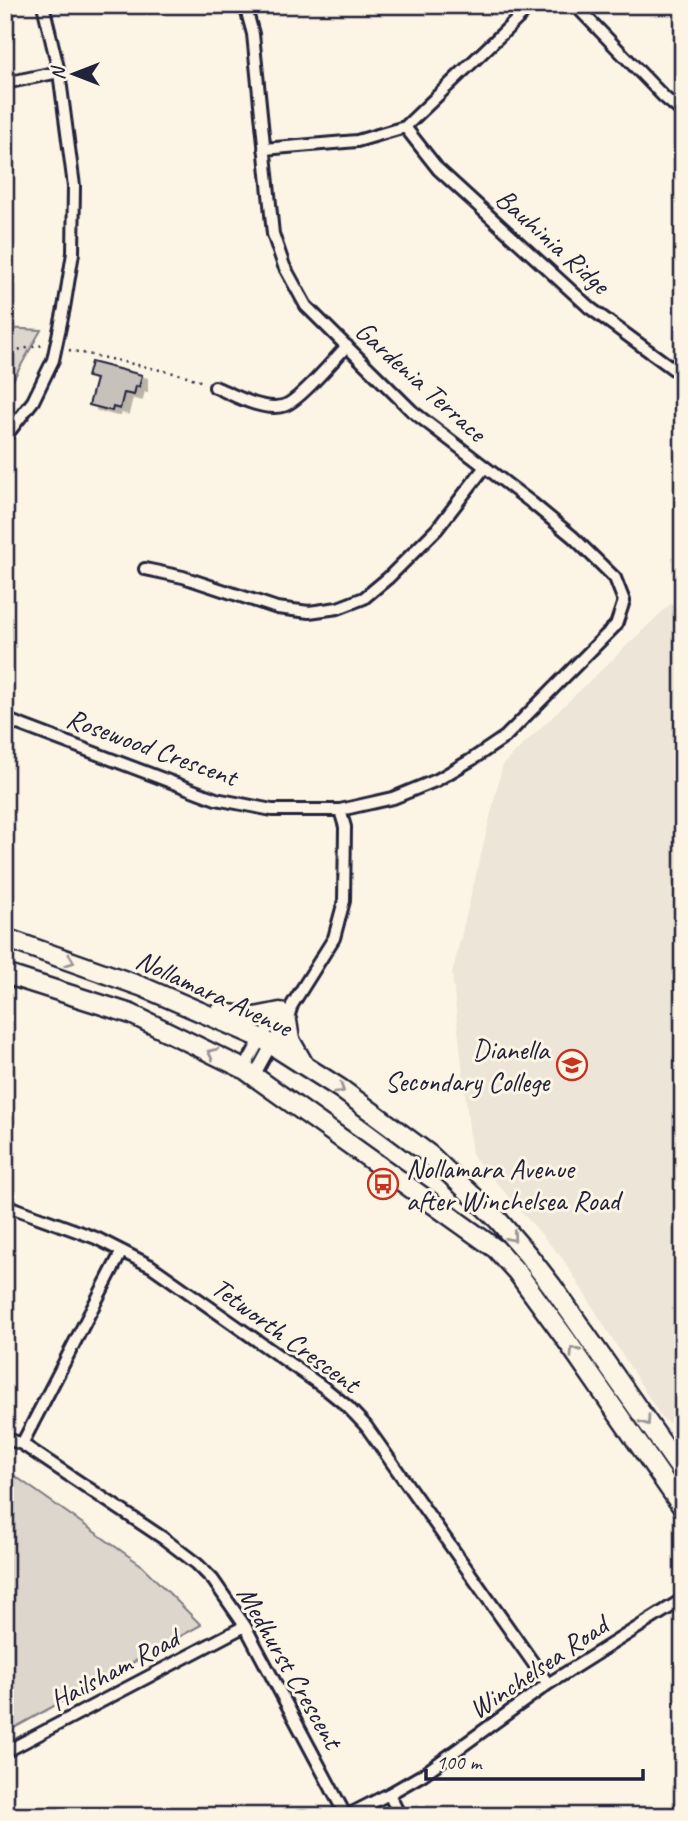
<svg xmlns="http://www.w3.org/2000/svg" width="688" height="1821" viewBox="0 0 688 1821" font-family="Caveat,sans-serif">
  <defs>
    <filter id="shadow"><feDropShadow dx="8" dy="4.5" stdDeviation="0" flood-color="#0004"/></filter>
  </defs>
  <rect width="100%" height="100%" fill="#fcf5e5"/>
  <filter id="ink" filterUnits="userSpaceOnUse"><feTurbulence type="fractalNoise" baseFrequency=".0143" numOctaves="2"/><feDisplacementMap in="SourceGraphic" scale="14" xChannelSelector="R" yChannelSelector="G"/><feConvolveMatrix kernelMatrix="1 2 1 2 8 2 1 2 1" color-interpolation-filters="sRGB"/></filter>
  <g filter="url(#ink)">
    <path fill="#ece5d8" d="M683,592v841l-22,-16 -98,-158 -91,-104 -20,-181 51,-210z"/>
    <path fill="#dcd6cc" stroke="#7f7c84" stroke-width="2" d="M5,328l36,2 -36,64z
      M5,1469l135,95 61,61 -196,108z"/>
    <path fill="#c6c1bb" stroke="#22223b" stroke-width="2" filter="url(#shadow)" d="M91,362l51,13 -3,12 -3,-1 -2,9 -10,-2 -4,16 -7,-2 -1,4 -23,-6 7,-26 -9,-2z"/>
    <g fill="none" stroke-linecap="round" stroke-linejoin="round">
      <g stroke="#22223b" stroke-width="16">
        <path id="minor" d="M575,5l89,92 19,16
          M5,83l54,-11
          M405,127l33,42 152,139 93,68
          M264,149l93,-8 48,-14 127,-122
          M215,387c19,8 46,24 68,19 16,-4 51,-47 64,-60
          M5,437l28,-36 20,-41 11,-52 9,-55 1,-67 -15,-114 -16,-67
          M145,569l38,8 94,31 32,4 29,-4 26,-10 24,-20 49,-49 47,-61
          M5,719l211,80 56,11h68l53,-12 44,-18 34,-20 34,-23 111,-112 8,-24 -9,-23 -42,-41 -41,-34 -120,-92 -106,-105 -22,-40 -11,-32 -20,-200 -8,-29
          M244,1069l17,-31 20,-26
          M254,1076l17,-31 16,-24 5,-16 42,-67 10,-37 1,-74 -5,-17
          M5,1205l91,33 55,28 175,123 22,18 18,19 182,258
          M5,1438l17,6 141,94 34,26 16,16 32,46 101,190
          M22,1444l100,-193
          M5,1752l240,-126
          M389,1794l11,22
          M346,1816l43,-22 33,-19 126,-91 135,-85"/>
      </g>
      <g stroke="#22223b" stroke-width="23">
        <path id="primary" d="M5,938l138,49 118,51 80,51 89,66 68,65 30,35 24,31 131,187
          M5,974l126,40 113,55 252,180 21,23 48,66 118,170
          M219,1013l36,4 25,-5
          M287,1021l3,19 13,23"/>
      </g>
      <path stroke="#22223b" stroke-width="2.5" stroke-dasharray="2 5" stroke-linecap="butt" d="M69,350l118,26 18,7
        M5,352l39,-7"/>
      <use href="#minor" stroke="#fcf5e5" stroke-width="10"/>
      <use href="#primary" stroke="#fcf5e5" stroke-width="18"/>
    </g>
    <defs><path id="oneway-chevron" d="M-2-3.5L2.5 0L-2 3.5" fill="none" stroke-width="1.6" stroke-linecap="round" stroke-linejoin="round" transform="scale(1.75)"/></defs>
    <g stroke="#9a9698">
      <use href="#oneway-chevron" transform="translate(70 961) rotate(20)"/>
      <use href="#oneway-chevron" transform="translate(212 1053) rotate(-154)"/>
      <use href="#oneway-chevron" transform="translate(340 1089) rotate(34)"/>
      <use href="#oneway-chevron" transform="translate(512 1237) rotate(49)"/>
      <use href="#oneway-chevron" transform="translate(574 1351) rotate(-125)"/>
      <use href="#oneway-chevron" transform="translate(646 1421) rotate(55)"/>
    </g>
  </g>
  <defs>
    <g id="school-ring" transform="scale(1.575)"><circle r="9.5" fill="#fcf5e5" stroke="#c8321e" stroke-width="1.5"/><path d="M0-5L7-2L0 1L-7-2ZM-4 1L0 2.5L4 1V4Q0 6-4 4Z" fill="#c8321e"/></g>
    <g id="bus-ring" transform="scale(1.575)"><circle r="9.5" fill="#fcf5e5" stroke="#c8321e" stroke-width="1.5"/><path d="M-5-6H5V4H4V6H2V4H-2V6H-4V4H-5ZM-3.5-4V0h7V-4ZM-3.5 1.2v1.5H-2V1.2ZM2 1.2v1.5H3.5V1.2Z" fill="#c8321e"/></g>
  </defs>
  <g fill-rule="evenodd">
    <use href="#school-ring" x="572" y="1065"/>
    <use href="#bus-ring" x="383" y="1184"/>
  </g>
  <g text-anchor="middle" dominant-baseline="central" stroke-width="6" stroke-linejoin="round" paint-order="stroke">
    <g font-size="28" fill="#22223b" stroke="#fcf5e5">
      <text transform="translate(553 241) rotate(42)">Bauhinia Ridge</text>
      <text transform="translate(421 381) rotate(42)">Gardenia Terrace</text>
      <text transform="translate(152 747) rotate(20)">Rosewood Crescent</text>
      <text transform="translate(214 993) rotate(25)">Nollamara Avenue</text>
      <text transform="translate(286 1335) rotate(36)">Tetworth Crescent</text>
      <text transform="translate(290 1667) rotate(60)">Medhurst Crescent</text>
      <text transform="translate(538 1667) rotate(-34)">Winchelsea Road</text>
      <text transform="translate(114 1669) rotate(-28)">Hailsham Road</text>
    </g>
    <g font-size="28" fill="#22223b" stroke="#fcf5e5" text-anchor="end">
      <text x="549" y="1049">Dianella<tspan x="549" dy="32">Secondary College</tspan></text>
      <text x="406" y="1168" text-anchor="start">Nollamara Avenue<tspan x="406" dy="32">after Winchelsea Road</tspan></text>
    </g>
  </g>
  <rect width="688" height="1821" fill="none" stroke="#fcf5e5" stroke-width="28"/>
  <rect x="14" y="14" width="660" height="1793" fill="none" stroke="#22223b" stroke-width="2.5" filter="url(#ink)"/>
  <g transform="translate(74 74) rotate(270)" stroke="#fcf5e5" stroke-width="5" paint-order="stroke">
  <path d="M0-5L12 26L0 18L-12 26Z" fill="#22223b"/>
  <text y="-10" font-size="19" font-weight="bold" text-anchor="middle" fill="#22223b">N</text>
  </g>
  <path d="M426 1769v10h217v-10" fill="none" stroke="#22223b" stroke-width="3.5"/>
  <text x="436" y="1769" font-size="21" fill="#22223b" stroke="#fcf5e5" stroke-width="5" paint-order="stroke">100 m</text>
</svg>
